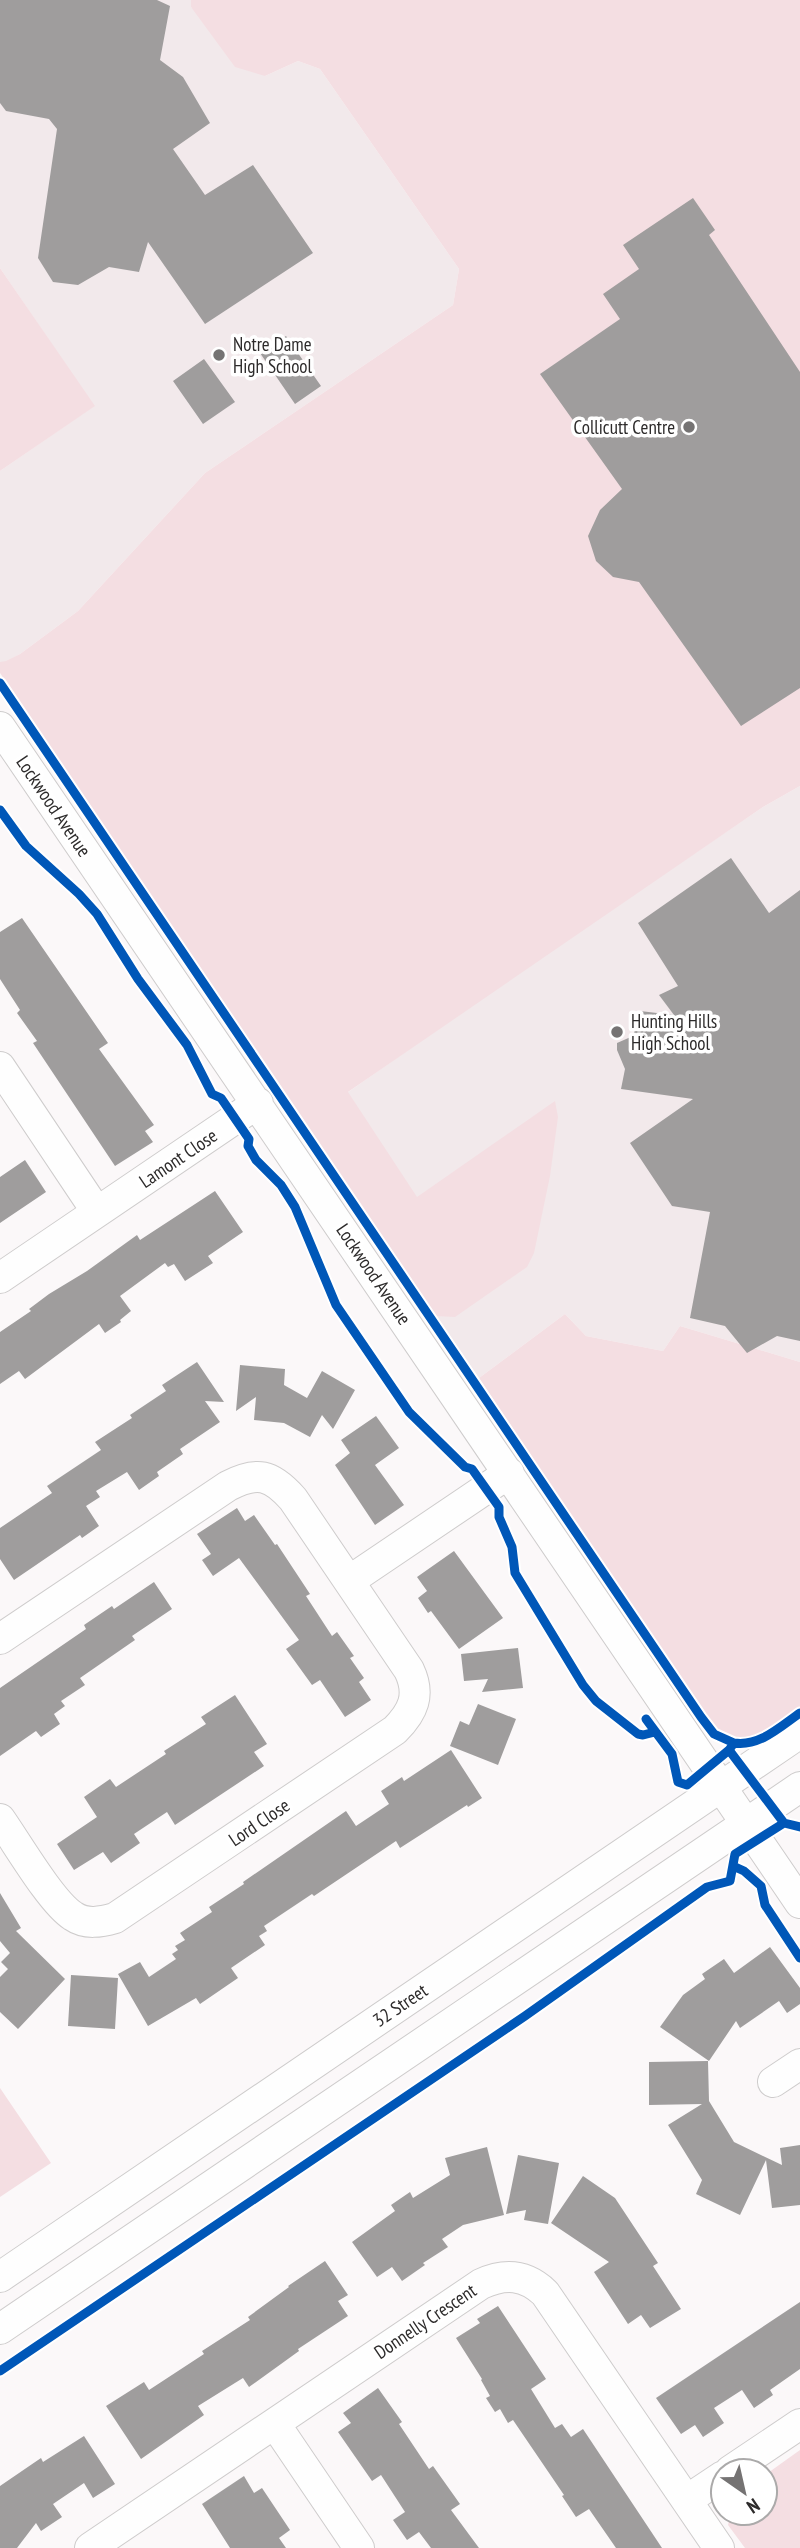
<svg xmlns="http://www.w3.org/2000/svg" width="800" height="2548" viewBox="0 0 800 2548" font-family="'PT Sans Narrow',sans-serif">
  <rect width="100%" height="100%" fill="#fbf8f9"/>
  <path fill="#f2e9eb" d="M0,0h191v7l74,69 33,-15 22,8 139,200 -6,36 -248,168 -127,138 -58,43 -14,8h-6v-191l94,-65 -94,-138z
    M800,786v576l-120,-36 -17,25 -77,-15 -21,-22 -86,64 -175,-255 217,-152 242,-164z"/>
  <path fill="#f4dee2" d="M191,0h609v786l-37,21 -415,285 69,105 138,-96 3,16 -8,59 -16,77 -7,14 -72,50 -19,-1 -436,-643v-11l6,-1 14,-7 58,-43 127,-138 248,-168 6,-36 -139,-200 -22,-8 -33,15 -30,-9 -44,-60z
    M0,268l95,138 -95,65z
    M565,1314l21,22 77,15 17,-25 120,36v347l-49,32 -21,-3 -19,-14 -232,-346z
    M0,2088l51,75 -51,34z
    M800,2450v98h-55l-17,-23 3,-12h34v-38z"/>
  <path fill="#9f9d9d" d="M0,0h157l13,6 -10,54 23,17 27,46 -37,26 32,46 48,-30 60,88 -108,71 -57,-82 -9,30 -30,-5 -31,18 -25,-3 -15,-24 19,-129 -8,-10 -43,-8 -6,-8z
    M693,198l22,32 -6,5 91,137v316l-59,38 -102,-144 -26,-5 -17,-16 -8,-25 12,-26 22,-21 -82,-115 80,-55 -17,-25 36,-25 -16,-24z
    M286,336l35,50 -26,18 -35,-51z
    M204,359l31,43 -32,22 -30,-43z
    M731,858l38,55 31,-23v451l-23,-5 -30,17 -22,-27 -35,-8 20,-106 -38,-6 -42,-63 63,-44 -72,-10 4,-20 -8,-19v-7l16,-7 7,-25 34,4 -15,-20 19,-9 -40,-63z
    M22,918l86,125 -9,6 55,76 -9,6 8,11 -38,24 -82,-123 4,-2 -20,-28 3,-3 -20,-31v-47z
    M25,1160l21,32 -46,31v-46z
    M215,1191l28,41 -35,24 5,7 -28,18 -11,-17 -6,3 -3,-4 -45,33 11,15 -11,9 1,2 -16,11 -6,-9 -74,55 -6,-8 -19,13v-52l31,-21 -2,-2 20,-15 38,-23 50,-36 3,5z
    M197,1362l27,40 -19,-1 15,21 -40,27 3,5 -26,18 2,4 -20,14 -12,-18 -31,19 4,6 -14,9 13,20 -17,12 -2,-3 -66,45 -14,-21v-31l52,-35 -5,-7 54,-36 -6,-8 37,-24 -2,-3 36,-24 -4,-6z
    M240,1365l45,4 -1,16 23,13 15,-27 33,19 -22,39 -11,-14 -12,22 -26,-14 -30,-3 2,-23 -20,14z
    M376,1416l23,32 -24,17 29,40 -29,20 -40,-60 15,-12 -9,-13z
    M237,1508l8,13 9,-6 21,30 2,-1 33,50 -4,2 26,40 5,-4 17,24 -4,2 14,20 -5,4 12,18 -26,17 -25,-37 -8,5 -26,-36 13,-9 -60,-82 -26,18 -11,-16 9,-6 -14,-20z
    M454,1551l49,67 -44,31 -28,-38 -3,2 -10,-15 9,-7 -10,-14z
    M154,1582l18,27 -40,27 3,4 -55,38 5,7 -24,16 4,5 -11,8 6,10 -19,13 -5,-6 -36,25v-68l86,-59 -2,-4 28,-19 2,3z
    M518,1648l5,40 -41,4 6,-13 -24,2 -3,-27z
    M235,1695l32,49 -13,8 10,14 -89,59 -8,-13 -33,22 6,9 -29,20 -8,-11 -29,18 -17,-26 40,-27 -13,-20 26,-18 6,8 50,-33 -2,-3 42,-27 -5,-7z
    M478,1704l38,15 -18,46 -48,-19 10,-25 9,4z
    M451,1750l31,48 -14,9 -1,-2 -67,43 -4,-7 -82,55 -2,-2 -48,32 3,5 -8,5 6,9 -34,23 7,10 -38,26 -4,-6 -48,28 -30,-52 22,-12 9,15 27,-18 -4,-5 6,-4 -3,-4 10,-6 -5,-7 32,-21 -3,-5 35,-23 -1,-2 103,-71 10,15 33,-22 -8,-13 21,-14 2,4z
    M0,1893l21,35 -5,3 49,48 -47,50 -18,-17v-35l8,-8 -7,-7 9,-9 -10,-12z
    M770,1947l30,41v16l-13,9 -8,-12 -39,27 -4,-7 -27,40 -49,-34 23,-32 22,-16 -3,-5 22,-15 10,14z
    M71,1975l47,3 -3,51 -47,-3z
    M708,2061l1,40 25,41 48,23 -2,-17 20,-3v60l-28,3 -6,-48 -26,55 -44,-21 6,-14 -34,-55 34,-21 -53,1v-43z
    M487,2147l17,68 -41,10 -21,14 6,8 -25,16 2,2 -23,16 -10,-14 -15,10 -25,-35 43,-31 -4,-6 19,-13 3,6 37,-23 -5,-17z
    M518,2155l41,8 -11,61 -24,-4 2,-10 -20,4z
    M583,2176l32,22 43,65 -5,3 28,43 -31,19 -9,-13 -13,9 -34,-52 15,-10 -58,-39z
    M325,2261l23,34 -10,6 10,15 -50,33 1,2 -50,36 -6,-9 -45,28 6,9 -63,44 -35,-53 38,-24 5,8 55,-36 -2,-3 48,-31 -2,-3 41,-30 -1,-1z
    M800,2302v67l-30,21 3,5 -19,13 -12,-18 -28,18 10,15 -21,14 -8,-12 -14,9 -25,-36z
    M498,2306l48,73 -15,10 24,39 7,-4 9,13 12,-8 79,119h-46l-27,-39 -13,8 -14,-21 2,-1 -51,-75 -5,3 -8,-14 -5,3 -9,-14 4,-2 -9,-16 1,-1 -26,-41 24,-15 -3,-4z
    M378,2388l24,34 -3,2 30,45 4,-3 27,38 -9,6 28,38h-48l-12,-16 -12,8 -14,-20 12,-8 -24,-37 -9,6 -34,-49 13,-9 -8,-10z
    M84,2436l31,48 -22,14 -9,-15 -31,21 9,13 -21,14 -5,-8 -19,25h-17v-62l41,-28 2,4z
    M244,2476l10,17 8,-5 28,42 -11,8 7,10h-56l-28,-44z"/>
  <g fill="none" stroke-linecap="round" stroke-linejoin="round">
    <g stroke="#cecccc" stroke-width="32">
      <path id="minor" d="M0,727l800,1176
        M0,1067l97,145
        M0,1278l258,-175
        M349,1581l160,-108
        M0,1639l228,-153c29,-15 43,-12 65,13l116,171c12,25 4,42 -14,60l-280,188c-14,4 -29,7 -42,-2 -22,-14 -56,-73 -73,-97
        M773,2082l27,-18
        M0,2277l800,-544
        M0,2329l800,-542
        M275,2424l84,124
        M730,2471l70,-47
        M687,2500l36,-24
        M90,2548l391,-264c24,-11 44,-10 64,9l174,255"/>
    </g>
    <use href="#minor" stroke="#fefefe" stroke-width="30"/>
    <g stroke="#fff" stroke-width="13">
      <path id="cycleway" d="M0,683l701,1034 13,17 20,9
        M0,810l26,36 53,48 18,20 41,65 49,66 25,49 9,4 28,41 -1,7 8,14 25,25 14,22 41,98 73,107 56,55 7,2 27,38v10l13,30 3,26 68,112 13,16 42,33 5,1 12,-3
        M646,1719l26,35 6,28 9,3 42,-35 5,-7c25,4 46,-16 66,-30
        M729,1750l55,73
        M733,1866l11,5 17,15 4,19 35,53
        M0,2371l525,-355 182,-129 23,-6 5,-27 49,-31 16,4"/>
    </g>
    <use href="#cycleway" stroke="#0057b8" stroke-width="9"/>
  </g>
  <g fill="#757373" stroke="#fff" stroke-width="2.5">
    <circle cx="219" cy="355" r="7"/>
    <circle cx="689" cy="427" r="7"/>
    <circle cx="617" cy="1032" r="7"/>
  </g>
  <g text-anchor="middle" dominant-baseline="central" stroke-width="7" stroke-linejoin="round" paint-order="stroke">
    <g font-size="19" fill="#2d2b2b" stroke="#fff" text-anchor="start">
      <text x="233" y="344">Notre Dame<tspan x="233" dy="22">High School</tspan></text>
      <text x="675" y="427" text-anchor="end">Collicutt Centre</text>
      <text x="631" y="1021">Hunting Hills<tspan x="631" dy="22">High School</tspan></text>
    </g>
    <g font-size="19" fill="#2d2b2b" stroke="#fff">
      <text transform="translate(54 806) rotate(56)">Lockwood Avenue</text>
      <text transform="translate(178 1158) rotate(-34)">Lamont Close</text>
      <text transform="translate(374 1274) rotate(56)">Lockwood Avenue</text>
      <text transform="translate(259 1822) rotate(-34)">Lord Close</text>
      <text transform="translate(400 2005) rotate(-34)">32 Street</text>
      <text transform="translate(425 2321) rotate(-34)">Donnelly Crescent</text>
    </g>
  </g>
  <g transform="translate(744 2492) rotate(146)"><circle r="33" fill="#ffffff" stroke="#abaaaa" stroke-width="2"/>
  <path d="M0-5L12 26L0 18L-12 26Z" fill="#757373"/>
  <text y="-10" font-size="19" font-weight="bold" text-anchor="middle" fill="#2d2b2b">N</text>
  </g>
</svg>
